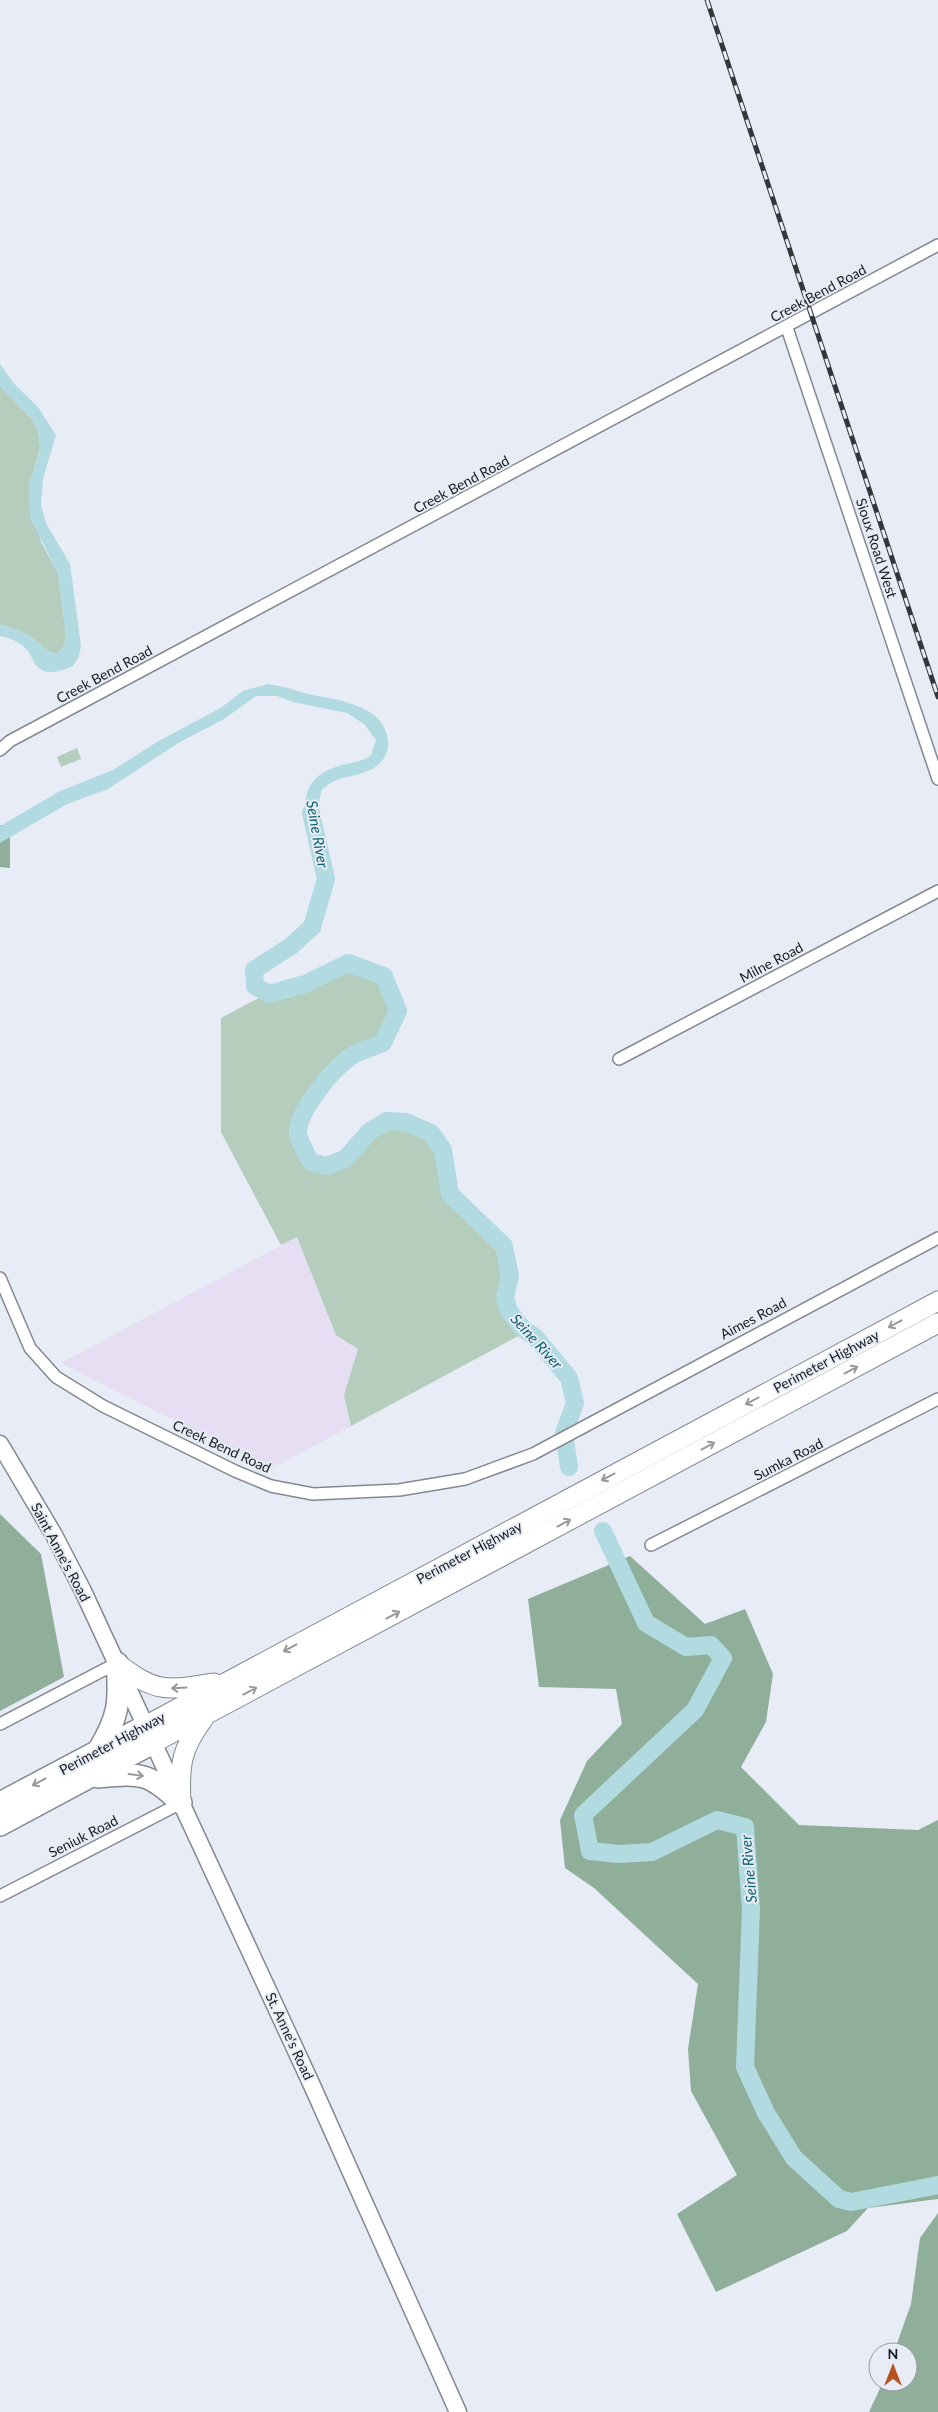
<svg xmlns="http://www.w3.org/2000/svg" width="938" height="2412" viewBox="0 0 938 2412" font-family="Lato,sans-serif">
  <rect width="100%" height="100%" fill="#e7ecf6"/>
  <path fill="#e6def3" d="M297,1237l39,98 22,14 -14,46 7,31 -80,43 -210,-106z"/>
  <path fill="#b4cdbc" d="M0,386l31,32 7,12 2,18 -11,38 12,56 17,31 8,63 -2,10 -6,7c-13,1 -17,-11 -27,-16 -9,-6 -20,-10 -31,-12z
    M77,748l4,11 -20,8 -4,-10z
    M338,964c33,0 39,12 61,35 2,10 2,20 -4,29 -11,16 -32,18 -45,29 -11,9 -19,22 -27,33 -20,26 -39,57 -1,77 9,-3 17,-5 24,-11 13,-10 24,-31 40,-35 10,-2 21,1 30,4 43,18 21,43 41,75 12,19 37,26 46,50 13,35 -28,50 21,83l-173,93 -7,-31 14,-46 -22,-14 -39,-98 -16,8 -60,-113v-114l45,-24h13l15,-5 33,-22z"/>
  <path fill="#90af9a" d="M0,825h10v43l-10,-1z
    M0,1514l41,40 23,123 -64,34z
    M630,1556l75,68 40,-15 28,65 -7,48 -25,45 58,58 119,5 20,-10v379l-70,9 -21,23 -131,61 -39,-78 60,-39 -46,-84 -3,-42 10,-65 -104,-96 -29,-20 -5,-48 27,-59 35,-37 -6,-35 -77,-2 -11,-88z
    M938,2213v199h-69l14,-30h25v-30h-14l17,-48 9,-66z"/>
  <path fill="#b1dbe1" d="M0,364l16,22 22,21 18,28 -13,44 -2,26 5,18 24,41 11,82 -2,10 -6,10c-11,5 -28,11 -37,-1 -4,-6 -6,-13 -11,-17 -6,-7 -16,-10 -25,-12v-11c11,2 22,6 31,12 10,5 14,17 27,16l6,-7 2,-10 -8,-63 -28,-55 -1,-32 11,-38 -2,-18 -7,-12 -31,-32z
    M268,684c14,2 26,6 40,10 28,6 76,10 80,46 1,9 -2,18 -9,24 -16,15 -43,9 -58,27l-3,19 6,22 -12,6c-12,-35 -11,-62 30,-73 8,-2 15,-3 23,-6l6,-4 5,-15 -12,-16 -17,-11 -54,-11 -16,-6h-21l-32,23 -44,23 -72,47 -41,15 -67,39v-17l60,-35 53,-21 44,-28 65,-35 21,-16z"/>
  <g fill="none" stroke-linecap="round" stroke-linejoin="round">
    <path stroke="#b1dbe1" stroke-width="18" d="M311,813l15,66 -14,48 -21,19 -37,24 1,16 14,8 36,-10 43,-21 36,13 14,35 -15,32c-12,5 -29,9 -38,18 -15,12 -49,53 -47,73 2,10 8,19 13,28l15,4 19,-7 25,-28 17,-10 19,1 25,11 12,17 7,44 54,52 6,30 -5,21 4,14 13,17 13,9 34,41 6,25 -11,30 5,34
      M603,1531l43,92 40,24 25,-2 12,13 -28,52 -112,105 7,36 29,3 33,-2 65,-32 28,7 6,82 -6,158 21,46 28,45 45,41 12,3 87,-17"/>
    <g stroke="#838891" stroke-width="14">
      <path id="minor" d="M787,328l151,451
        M0,750l10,-9 928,-496
        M619,1059l319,-168
        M0,1278l30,70 26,29 47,29 132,65 36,15 42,8 86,-4 66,-11 68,-25 405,-216
        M651,1545l287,-146
        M0,1724l117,-61
        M0,1896l181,-93"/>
    </g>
    <g stroke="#838891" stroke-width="19">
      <path id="secondary" d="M0,1444l54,91 29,56 227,490 148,331"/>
    </g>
    <g stroke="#838891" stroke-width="21">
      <path id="trunk" d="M117,1663c39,30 49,28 97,20
        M145,1726l793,-425
        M153,1743l785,-420
        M181,1803c-2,-38 0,-54 23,-85"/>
    </g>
    <g stroke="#838891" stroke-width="24">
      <path id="motorway" d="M98,1751c21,-34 22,-49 19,-88
        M98,1777c44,-4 49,-5 83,26
        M0,1803l145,-77
        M0,1825l153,-82"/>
    </g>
    <use href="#minor" stroke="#fff" stroke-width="11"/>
    <use href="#secondary" stroke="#fff" stroke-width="16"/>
    <use href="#trunk" stroke="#fff" stroke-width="19"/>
    <use href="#motorway" stroke="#fff" stroke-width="21"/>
    <g stroke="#34363a" stroke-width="5">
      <path id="rail" d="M707,0l231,697"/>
    </g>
    <use href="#rail" stroke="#e7ecf6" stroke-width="3" stroke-dasharray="9" stroke-linecap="butt"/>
  </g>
  <defs><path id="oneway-shaft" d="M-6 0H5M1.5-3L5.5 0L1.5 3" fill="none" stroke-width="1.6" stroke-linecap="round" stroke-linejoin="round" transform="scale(1.25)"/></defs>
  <g stroke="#98989a">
    <use href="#oneway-shaft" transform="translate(895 1324) rotate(152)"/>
    <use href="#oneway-shaft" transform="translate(851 1370) rotate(-28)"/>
    <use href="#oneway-shaft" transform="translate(752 1401) rotate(152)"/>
    <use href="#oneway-shaft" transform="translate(708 1446) rotate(-28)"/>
    <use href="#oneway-shaft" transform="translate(608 1477) rotate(152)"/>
    <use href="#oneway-shaft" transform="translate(564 1523) rotate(-28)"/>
    <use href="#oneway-shaft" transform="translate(393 1615) rotate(-28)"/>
    <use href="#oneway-shaft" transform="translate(290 1648) rotate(152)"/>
    <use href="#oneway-shaft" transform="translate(179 1688) rotate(177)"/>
    <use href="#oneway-shaft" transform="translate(250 1691) rotate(-28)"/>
    <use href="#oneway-shaft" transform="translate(136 1775) rotate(8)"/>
    <use href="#oneway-shaft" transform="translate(39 1782) rotate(152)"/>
  </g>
  <g text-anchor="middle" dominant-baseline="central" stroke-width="4" stroke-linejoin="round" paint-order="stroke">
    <g font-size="14" fill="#191b1e" stroke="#e7ecf6">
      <text transform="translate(818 293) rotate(-28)">Creek Bend Road</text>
      <text transform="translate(461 484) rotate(-28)">Creek Bend Road</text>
      <text transform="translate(877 548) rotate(72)">Sioux Road West</text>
      <text transform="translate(104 674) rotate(-28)">Creek Bend Road</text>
      <text transform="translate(771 962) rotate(-28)">Milne Road</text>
      <text transform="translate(753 1318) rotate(-28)">Aimes Road</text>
      <text transform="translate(826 1361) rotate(-28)">Perimeter Highway</text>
      <text transform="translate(222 1446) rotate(25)">Creek Bend Road</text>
      <text transform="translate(788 1459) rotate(-27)">Sumka Road</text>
      <text transform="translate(61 1552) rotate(62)">Saint Anne's Road</text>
      <text transform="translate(469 1552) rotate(-28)">Perimeter Highway</text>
      <text transform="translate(112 1743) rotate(-28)">Perimeter Highway</text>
      <text transform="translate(83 1836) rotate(-27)">Seniuk Road</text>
      <text transform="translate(290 2036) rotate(65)">St. Anne's Road</text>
    </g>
    <g font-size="15" font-style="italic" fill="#0c626c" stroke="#e7ecf6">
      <text transform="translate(318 834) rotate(80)">Seine River</text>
      <text transform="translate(537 1341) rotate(48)">Seine River</text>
      <text transform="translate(748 1869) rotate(-95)">Seine River</text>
    </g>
  </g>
  <g transform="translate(893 2367)"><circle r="24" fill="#e7ecf6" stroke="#9598a0"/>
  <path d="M0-4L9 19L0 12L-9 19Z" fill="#b6521f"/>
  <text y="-8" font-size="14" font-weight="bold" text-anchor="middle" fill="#191b1e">N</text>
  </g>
</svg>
